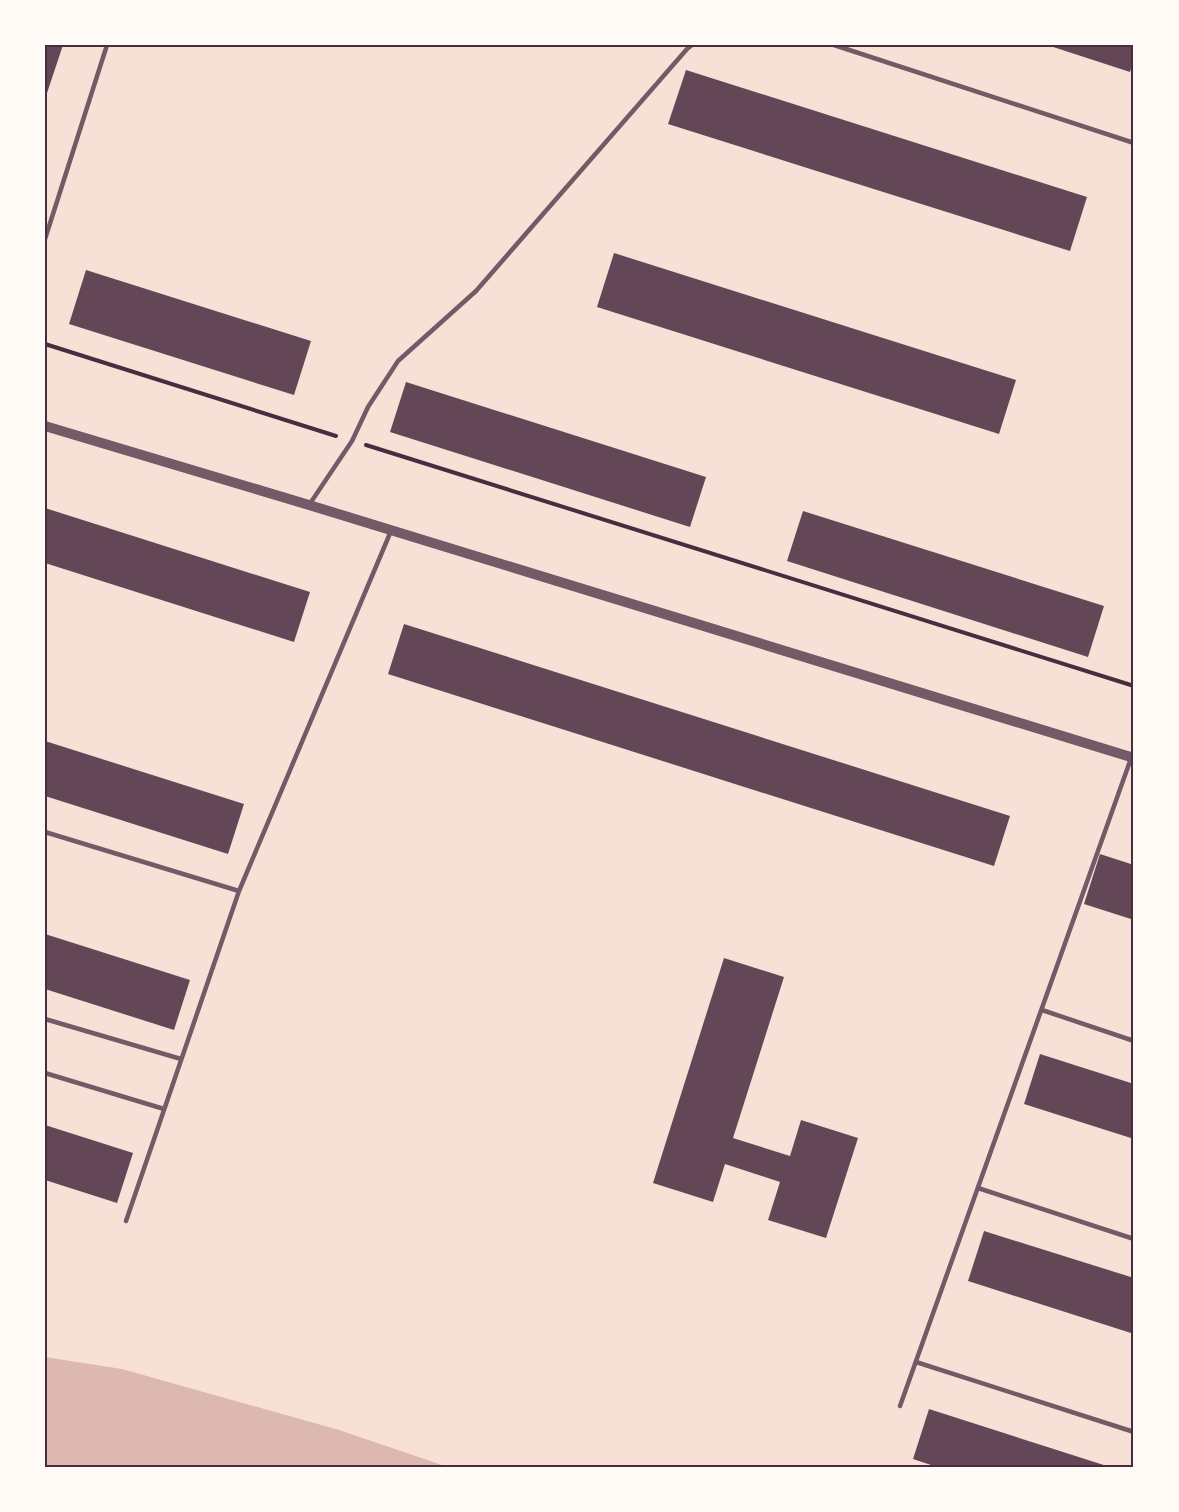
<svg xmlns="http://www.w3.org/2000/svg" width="1179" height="1512" viewBox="0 0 1179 1512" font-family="'Exo 2',sans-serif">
  <rect width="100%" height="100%" fill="#f7e1d7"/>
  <path fill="#dcb8b0" d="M45,1357l77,12 217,61 109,37h-403z"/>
  <path fill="#644757" d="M45,45h18l-18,54z
    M1047,45h87v13l-4,14z
    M686,70l401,127 -17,54 -402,-127z
    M614,253l402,127 -17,54 -402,-127z
    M86,270l225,71 -17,54 -225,-71z
    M406,382l300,95 -16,50 -300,-95z
    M45,508l265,84 -16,50 -249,-79z
    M803,511l301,95 -16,51 -301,-96z
    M404,624l606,192 -16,50 -606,-192z
    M45,741l199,63 -16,50 -183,-58z
    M1100,854l34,11v55l-50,-16z
    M45,934l145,46 -16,50 -129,-41z
    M724,958l60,19 -51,161 57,18 11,-36 57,18 -32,100 -58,-18 12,-38 -55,-18 -12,38 -60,-19z
    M1040,1054l94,30v55l-110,-35z
    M45,1125l88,28 -16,50 -72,-23z
    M984,1231l150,47v56l-166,-53z
    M929,1409l181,58h-173l-24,-8z"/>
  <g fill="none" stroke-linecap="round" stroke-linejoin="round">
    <path stroke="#4a2c40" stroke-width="4" d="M45,344l291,92
      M366,445l768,241"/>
    <path stroke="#755966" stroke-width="4.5" d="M834,45l300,98
      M45,239l62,-194
      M309,505l43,-64 16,-34 30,-46 78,-70 211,-242 5,-4
      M45,832l194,59
      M1042,1010l92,31
      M45,1019l136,40
      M45,1073l119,36
      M978,1188l156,51
      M126,1221l113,-330 152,-360
      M916,1362l218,70
      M900,1406l234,-656"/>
    <path stroke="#755966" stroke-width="10" d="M45,426l264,79 825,253"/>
  </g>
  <rect width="1179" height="1512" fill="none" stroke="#fffaf5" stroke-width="93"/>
  <rect x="46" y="46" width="1086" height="1420" fill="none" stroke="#4a2c40" stroke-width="2"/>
</svg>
